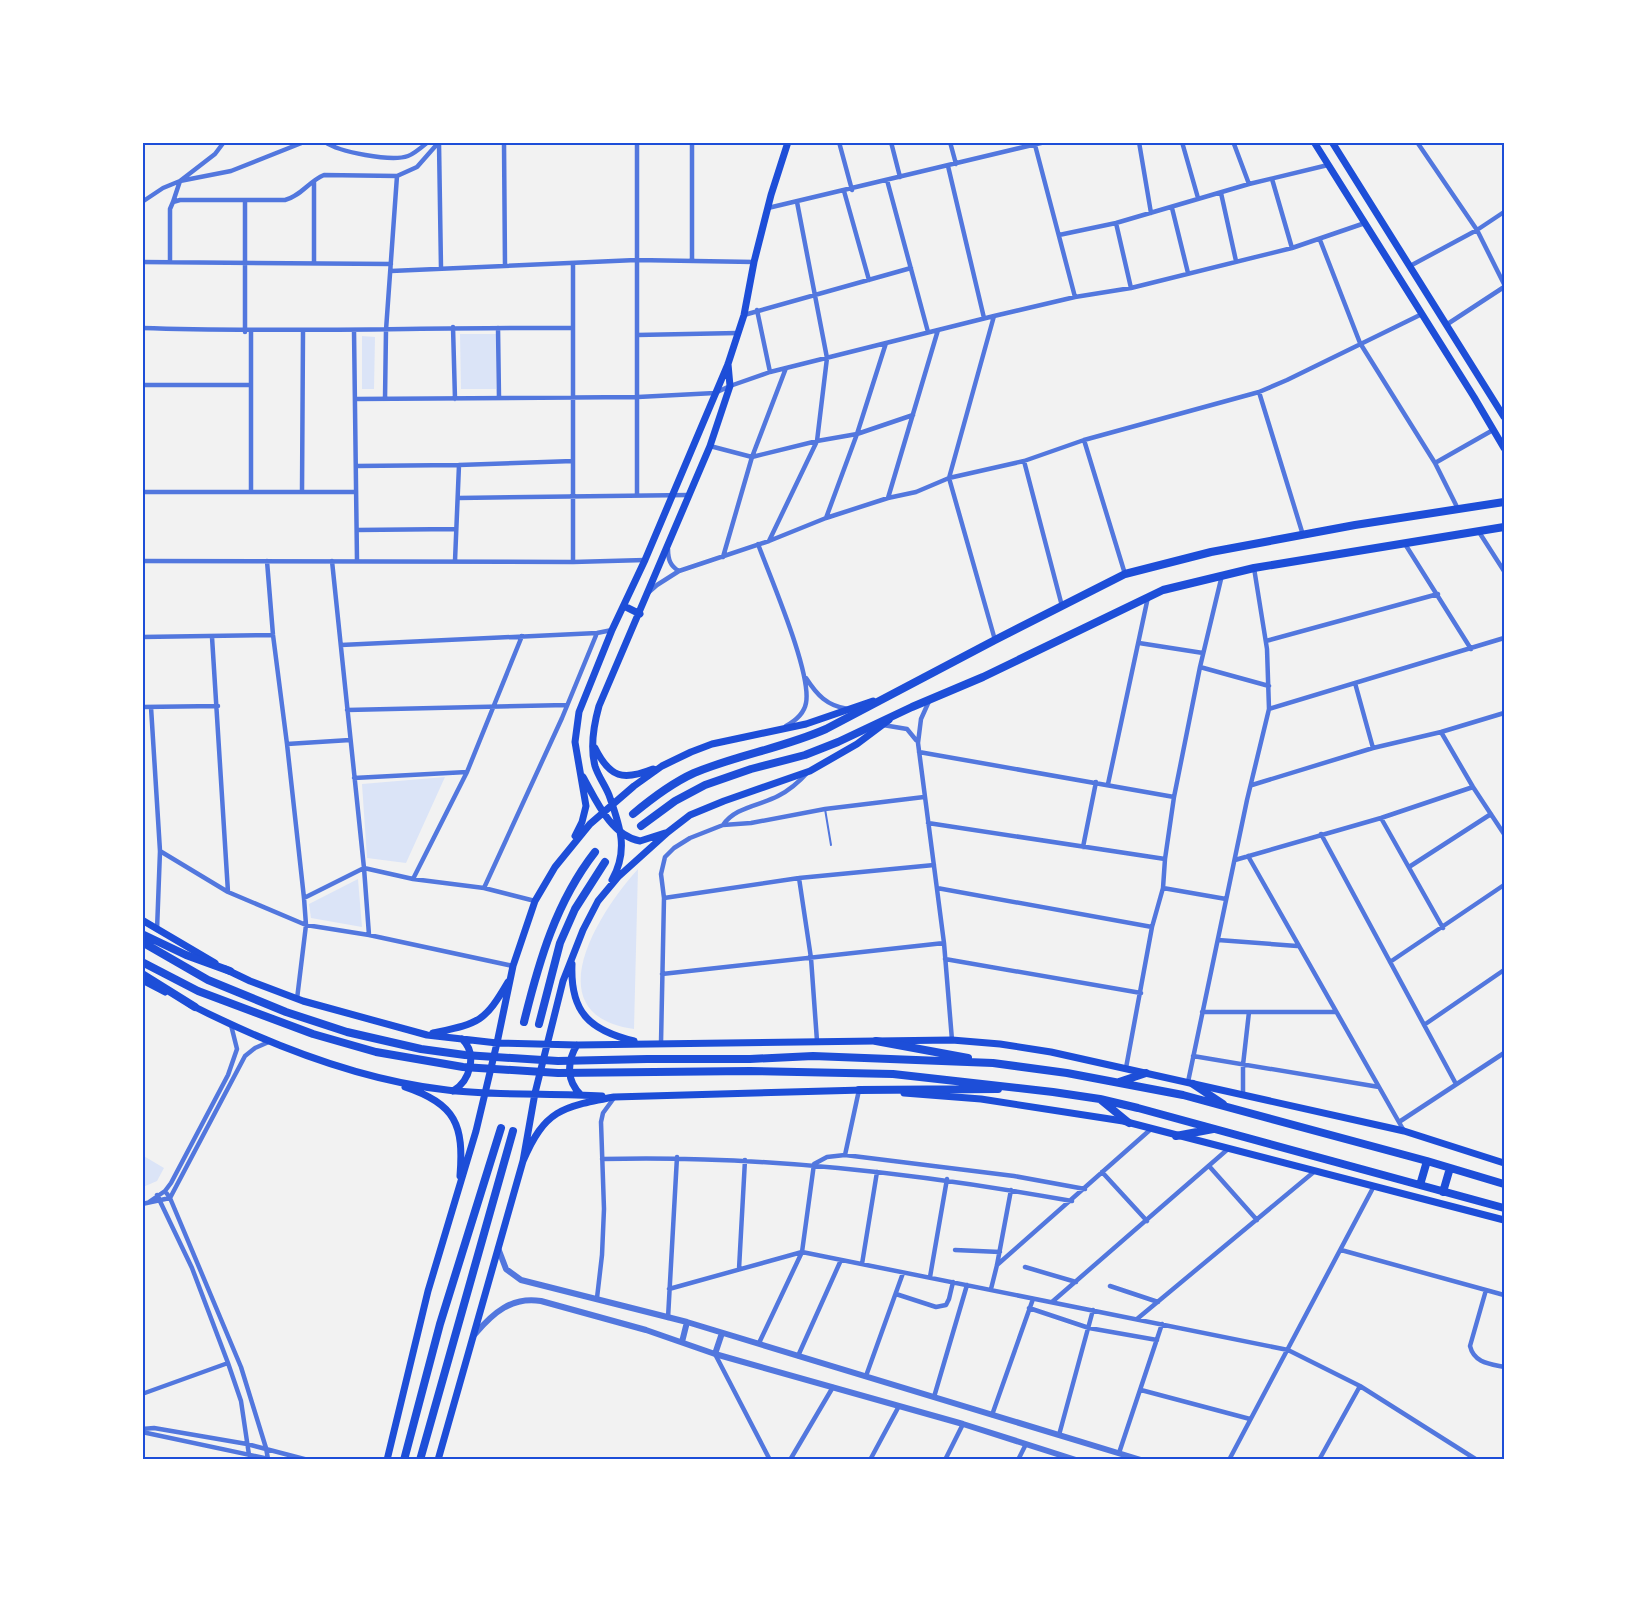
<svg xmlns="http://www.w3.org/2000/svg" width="1647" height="1602" viewBox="0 0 1647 1602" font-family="'IBM Plex Sans',sans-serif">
  <rect width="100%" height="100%" fill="#f2f2f2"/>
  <path fill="#dbe4f7" d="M460,334h36v55h-35z
    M362,336l13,1 -1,52h-12z
    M445,777l-39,86 -39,-5 -5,-74z
    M638,869l-4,160c-100,-14 -36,-116 4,-160z
    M358,879l4,48 -51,-9 -2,-14z
    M142,1155l22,13 -7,13 -14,6z"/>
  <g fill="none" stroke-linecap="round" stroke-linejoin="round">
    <path stroke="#5277de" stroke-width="2" d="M825,809l6,36"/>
    <path stroke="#5277de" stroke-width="4.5" d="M325,142c14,10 66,20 83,14 6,-2 14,-9 20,-14
      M504,142l1,124
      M637,142v352
      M839,142l13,48
      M891,142l9,35
      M950,142l6,22
      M1139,142l12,71
      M1182,142l16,56
      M1417,142l60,88 27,54
      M439,143l2,125
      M1234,144l15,40
      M1035,145l40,152
      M948,166l36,152
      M1272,179l20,69
      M887,180l41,152
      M314,182v81
      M844,191l25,89
      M1221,193l15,68
      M245,200v132
      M142,202l21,-14 17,-7 51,-10 73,-29
      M173,202l7,-21 35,-27 9,-12
      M768,208l277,-66
      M1172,208l16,65
      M1116,223l15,65
      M1059,235l57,-12 133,-39 79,-19
      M1320,240l40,103 75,120 23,46
      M692,260v-118
      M142,262l249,2
      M170,262v-53l3,-7 7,-2h105c16,-4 24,-19 39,-25l73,1 20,-9 22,-25
      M1410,266l67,-36 27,-18
      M391,271l245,-11 118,2
      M757,310l13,62
      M744,315l167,-47
      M994,316l-45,162 46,162
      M1446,325l58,-38
      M453,327l2,72
      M142,328c144,5 288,-1 431,0
      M498,328l1,70
      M354,330l3,231
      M251,331v161
      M637,335l101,-2
      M142,385h109
      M1259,392l44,143
      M355,399l283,-2 77,-4 15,-7 40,-14 224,-56 81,-19 56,-9 161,-40 73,-25
      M385,399l1,-69 11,-154
      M1084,440l41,134
      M710,446l42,11 65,-16 40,-7 56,-19
      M1024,461l38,145
      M1435,463l58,-33
      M356,466l103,-1 114,-4
      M142,492h214
      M302,492l1,-161
      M458,498l231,-3
      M888,498l50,-168
      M826,518l31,-84 29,-91
      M357,530l99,-1
      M1479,532l25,39
      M769,541l48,-100 10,-83 -30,-156
      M758,544c12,33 54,129 48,159 -2,11 -11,18 -20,23
      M1405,544l66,105
      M668,549c0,10 2,17 11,22
      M723,557l29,-100 34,-89
      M142,561l431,1 72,-2
      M267,561l6,74 14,109 17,154 2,27 -9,74
      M332,561l32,307 5,67
      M455,561l4,-96
      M573,562v-299
      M649,592l8,-7 22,-14 90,-30 57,-23 62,-20 28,-6 33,-14 75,-17 60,-21 175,-48 28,-12 135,-66
      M142,637l131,-2
      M212,637l16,255
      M1266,641l172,-47
      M1139,643l64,10
      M341,645l256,-12 15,-3
      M1200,667l69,19
      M806,678c11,17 21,28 42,31
      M1355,683l18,65
      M930,699l-9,20 -3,24 26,200 8,97
      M142,707l76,-1
      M151,707l9,144 -3,79
      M1269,709l235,-71
      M347,710l220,-5
      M883,725l24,4 9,11
      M1441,732l32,55 31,47
      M287,744l63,-4
      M919,752l255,45
      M354,778l113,-6
      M1108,784l40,-187
      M1252,785l121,-37 68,-16 63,-19
      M1381,818l62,110
      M928,823l237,36
      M723,825c12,-18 36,-19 55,-29 12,-6 21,-14 30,-24
      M1321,834l135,250
      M1083,847l13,-65
      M160,851l68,41 78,33 63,10 144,31
      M1248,856l156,275
      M1235,860l146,-42 92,-31
      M1409,867l82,-53
      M799,878l12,80 6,83
      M413,879l54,-107 55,-136
      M484,888l78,-170 35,-85
      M937,888l215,39
      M1163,888l63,11
      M304,898l60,-30 49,11 71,9 51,13
      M664,898l135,-20 135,-13
      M1218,940l79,6
      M945,959l196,34
      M1390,962l114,-77
      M662,974l282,-31
      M1202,1012h134
      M1424,1025l80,-55
      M661,1043l3,-145 -3,-24 4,-17 9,-9 16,-10 33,-13 28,-2 74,-14 99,-12
      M1193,1056l186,31
      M1126,1068l26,-141 11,-39 2,-29 9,-62 26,-130 22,-92
      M1188,1082l59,-282 22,-91 -2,-60 -13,-81
      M1243,1095v-30l6,-53
      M1399,1122l105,-69
      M845,1155l14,-65
      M602,1159c159,-4 314,14 470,42
      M1209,1166l48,54
      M1102,1172l45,49
      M165,1191l5,7 71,169 25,81 2,11
      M157,1195l35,73 36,95 13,38 8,54
      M149,1202l16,-11 6,-8 57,-108 9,-26 -6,-24
      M142,1204l28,-6 75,-142 10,-8 16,-7
      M955,1250l45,2
      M1341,1250l163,45
      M862,1264l15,-92
      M997,1265l154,-136
      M1025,1267l51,15
      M739,1269l6,-109
      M930,1277l17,-98
      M1110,1286l48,16
      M669,1289l133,-37 486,98 72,36 117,74
      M991,1289l6,-24 14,-75
      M1486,1290l-16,56c4,17 20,18 34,21
      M896,1294l40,13 10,-2 3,-6 4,-17
      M597,1298l5,-43 2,-46 -3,-87 2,-9 11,-15
      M1052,1302l176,-153
      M1029,1308l60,20 68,12
      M668,1318l9,-161
      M1137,1319l178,-148
      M759,1343l43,-91 12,-88 13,-7 18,-2 169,21 71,13
      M715,1354l55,106
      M798,1356l43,-96
      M866,1376l37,-103
      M1141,1390l109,29
      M142,1394l86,-31
      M934,1397l33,-112
      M992,1415l41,-116
      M142,1429l12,-1 93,16 61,16
      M142,1432l127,27
      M1059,1435l34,-125
      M1119,1453l43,-129
      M790,1460l43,-73
      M870,1460l29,-54
      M945,1460l18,-36
      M1018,1460l8,-16
      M1229,1460l145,-274
      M1319,1460l41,-74"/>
    <path stroke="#5277de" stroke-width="6" d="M498,1248l8,21 15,11 166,42 454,138
      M475,1334c18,-21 37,-38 66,-33l105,29 69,24 248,70 113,36
      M682,1342l5,-20
      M715,1354l7,-21"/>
    <path stroke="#1d4ed8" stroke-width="7" d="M1314,142l160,255 30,51
      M1332,142l172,275
      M624,606l16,8
      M595,748c15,30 28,33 58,21
      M583,777c13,23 28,59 57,64l25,-8
      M575,836l7,-14 4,-16 -11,-64 4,-30 33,-82 33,-70 83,-196 16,-49 10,-53 17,-67 17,-53
      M612,880c17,-30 8,-54 -3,-85 -4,-10 -11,-19 -14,-29 -5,-19 -1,-42 4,-60l111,-260 20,-60 -2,-22
      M142,920l73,43
      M572,964c-2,48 17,66 62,77
      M225,969l25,12 53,20 124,34 70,8 80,2 375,-5 48,4 51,8 353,79 100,32
      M142,980l23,12
      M191,1005c79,40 167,75 256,85 51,6 104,3 155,6
      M433,1033c46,-10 51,-10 75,-51
      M577,1045c-10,16 -11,36 4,50
      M405,1087c51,17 59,38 55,89
      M453,1091c17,-10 25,-37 9,-52
      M904,1093l77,6 142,22 381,99
      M523,1161c22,-51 38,-54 91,-64l249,-7
      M387,1460l41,-169 48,-160 21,-88 16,-77 22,-65 20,-34 35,-43 44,-38 28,-20 29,-14 21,-8 94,-20 67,-23
      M438,1460l85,-299 12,-68 28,-112 20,-51 15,-29 20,-24 50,-45 22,-17 34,-14 86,-30 47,-27 32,-24"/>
    <path stroke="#1d4ed8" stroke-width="8" d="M633,814c18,-15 39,-31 61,-41 43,-18 89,-25 132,-44l169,-89 130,-66 86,-22 144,-27 149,-23
      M641,826l34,-25 30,-16 46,-16 54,-14 33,-13 74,-35 71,-30 180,-87 91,-22 250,-41
      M524,1022c15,-61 32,-120 71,-170
      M539,1024l21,-81 15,-34 30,-47
      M404,1460l36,-136 61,-196
      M420,1460l93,-329"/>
    <path stroke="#1d4ed8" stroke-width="8" d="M142,934l44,21 44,16
      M142,942l66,38 78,32 61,20 74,17 44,6 93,6 89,-2h103l63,-3 180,7 74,10 116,22 244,66 77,23
      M142,962l56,29 115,43 63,18 87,15 95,6 192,-2 143,3 160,18 47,7 38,9 366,100
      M142,974l53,33
      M876,1041l92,17
      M1119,1082l27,-9
      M1193,1084l30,20
      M859,1090l139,-1
      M1101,1100l28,23
      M1176,1136l37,-7
      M1420,1185l7,-24
      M1443,1192l7,-24"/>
  </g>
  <rect width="1647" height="1602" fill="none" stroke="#ffffff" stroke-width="288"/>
  <rect x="144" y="144" width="1359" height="1314" fill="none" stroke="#1d4ed8" stroke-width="2"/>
</svg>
